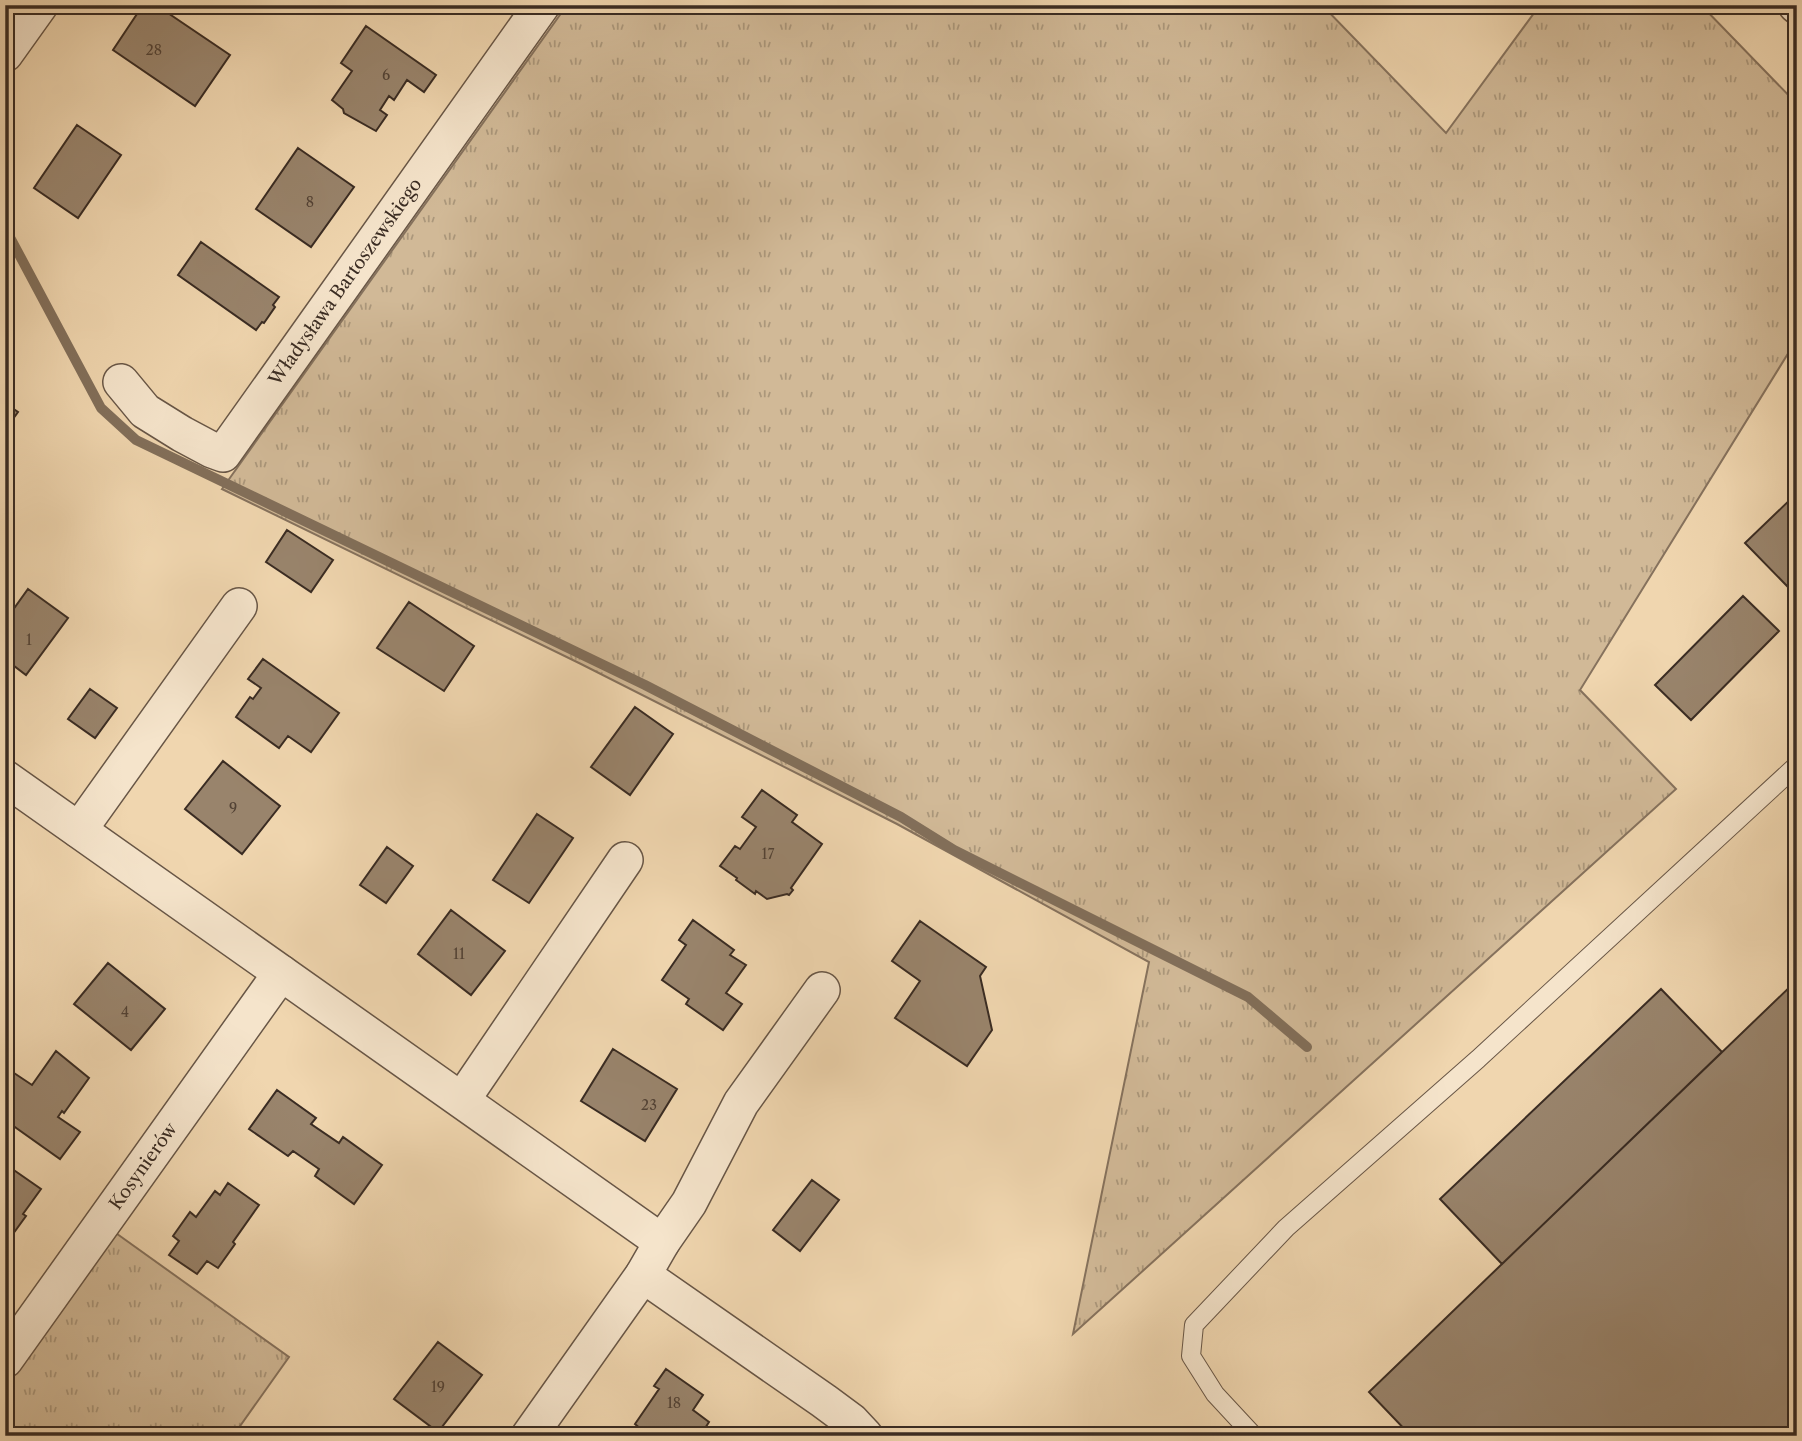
<svg xmlns="http://www.w3.org/2000/svg" width="1802" height="1441" viewBox="0 0 1802 1441" font-family="'Libre Caslon Text',serif">
  <defs>
    <pattern id="grass-tufts" width="24" height="20" patternUnits="userSpaceOnUse" patternTransform="scale(1.75)"><rect width="24" height="20" fill="#d1b997"/><path d="M3 7l-1-3M5 7V3M7 7l1-3M15 17l-1-3M17 17v-4M19 17l1-3" fill="none" stroke="#ab977b"/></pattern>
  </defs>
  <rect width="100%" height="100%" fill="#f0d6af"/>
  <filter id="stains"><feTurbulence type="fractalNoise" baseFrequency=".00286" numOctaves="4"/><feColorMatrix values="0 0 0 0 .2 0 0 0 0 .09 0 0 0 0 .02 0 0 0 .5 -.17"/></filter>
  <radialGradient id="worn" r=".72"><stop offset=".6" stop-color="#630" stop-opacity="0"/><stop offset="1" stop-color="#630" stop-opacity=".3"/></radialGradient>
  <path fill="url(#grass-tufts)" stroke="#86725d" stroke-width="2" d="M567,5h755l124,128 94,-128h161l96,99v235l-217,351 96,99 -603,545 76,-372 -252,-138 -316,-160 -359,-175z
    M113,1231l176,126 -56,79h-228v-53z"/>
  <g fill="none" stroke-linecap="round" stroke-linejoin="round">
    <path stroke="#826f5a" stroke-width="10" d="M5,228l96,180 35,32 509,245 256,132 53,33 294,147 59,50"/>
  </g>
  <path fill="#99846c" stroke="#3a2c23" stroke-width="2" d="M143,5h13l74,50 -35,51 -82,-56z
    M366,26l70,49 -12,17 -17,-12 -13,20 -5,-4 -9,14 7,5 -11,16 -32,-18 -1,-4 -11,-9 20,-29 -11,-8z
    M77,125l44,30 -43,63 -44,-30z
    M298,148l56,39 -43,60 -55,-38z
    M201,242l78,55 -6,8 2,2 -11,16 -2,-1 -6,8 -78,-55z
    M5,403l13,9 -13,18z
    M1797,493v83l-10,10 -42,-43z
    M287,530l46,30 -22,32 -45,-30z
    M28,589l40,29 -42,57 -21,-16v-38z
    M1743,596l36,35 -88,89 -36,-35z
    M409,602l65,44 -30,45 -67,-43z
    M263,659l76,54 -28,39 -23,-16 -9,12 -43,-31 14,-20 3,2 8,-11 -13,-9z
    M90,689l27,19 -22,30 -27,-19z
    M635,707l38,27 -43,61 -39,-28z
    M223,761l57,45 -38,48 -57,-45z
    M762,790l35,25 -5,7 30,22 -31,44 2,2 -4,5 -2,-1 -20,5 -11,-8 -1,3 -19,-14 1,-2 -17,-12 15,-20 5,3 16,-22 -14,-10z
    M537,814l36,24 -44,65 -36,-23z
    M387,847l26,19 -27,37 -26,-18z
    M451,910l54,41 -34,44 -53,-41z
    M693,920l41,30 -4,5 16,10 -20,28 16,11 -19,26 -37,-26 3,-5 -27,-19 24,-35 -7,-5z
    M920,921l66,46 -6,9 12,54 -25,36 -72,-48 25,-37 -28,-20z
    M108,963l57,46 -34,41 -57,-46z
    M1797,980v456h-386l-42,-44z
    M1661,989l61,63 -220,212 -62,-65z
    M613,1049l64,40 -32,52 -64,-40z
    M56,1051l33,27 -25,35 -2,-2 -4,6 22,15 -20,27 -55,-39v-42l6,-7 21,14z
    M277,1090l39,28 -5,6 28,19 4,-6 39,28 -28,39 -39,-28 4,-7 -26,-18 -5,5 -39,-27z
    M8,1166l33,23 -18,25 3,2 -21,29v-74z
    M812,1180l27,20 -39,51 -27,-21z
    M228,1183l31,22 -26,37 2,2 -17,24 -11,-7 -10,13 -28,-19 10,-14 -6,-5 17,-24 6,5 19,-26 5,4z
    M438,1342l44,33 -44,57 -44,-33z
    M666,1369l37,26 -10,15 16,12 -9,14h-51l-14,-12 24,-35 -5,-3z"/>
  <g fill="none" stroke-linecap="round" stroke-linejoin="round">
    <g stroke="#685646" stroke-width="20">
      <path id="lane" d="M1254,1436l-39,-42 -24,-38 3,-31 92,-97 192,-169 319,-294"/>
    </g>
    <g stroke="#685646" stroke-width="38">
      <g id="street">
        <path d="M1796,5l1,1"/>
        <path d="M5,54l35,-49"/>
        <path id="s1" d="M121,382l24,29 37,23 30,16 11,4 319,-449"/>
        <path d="M5,778l657,464"/>
        <path d="M79,830l160,-224"/>
        <path d="M462,1100l163,-240"/>
        <path d="M643,1275l181,126 27,20 14,15"/>
        <path id="s2" d="M5,1360l276,-387"/>
        <path d="M529,1436l114,-161 19,-33 27,-39 52,-100 81,-113"/>
      </g>
    </g>
    <use href="#lane" stroke="#f5e4cb" stroke-width="18"/>
    <use href="#street" stroke="#f5e4cb" stroke-width="35"/>
  </g>
  <g text-anchor="middle" dominant-baseline="central" stroke-width="5" stroke-linejoin="round" paint-order="stroke">
    <g font-size="14" fill="#524235">
      <text x="154" y="50">28</text>
      <text x="386" y="75">6</text>
      <text x="310" y="202">8</text>
      <text x="29" y="640">1</text>
      <text x="233" y="808">9</text>
      <text x="768" y="854">17</text>
      <text x="459" y="954">11</text>
      <text x="125" y="1012">4</text>
      <text x="649" y="1105">23</text>
      <text x="438" y="1387">19</text>
      <text x="674" y="1403">18</text>
    </g>
    <g font-size="18" fill="#3a2c23" stroke="#f5e4cb">
      <text stroke="none"><textPath href="#s1" startOffset="338">Władysława Bartoszewskiego</textPath></text>
      <text stroke="none"><textPath href="#s2" startOffset="238">Kosynierów</textPath></text>
    </g>
  </g>
  <rect width="1802" height="1441" fill="none" stroke="#f0d6af" stroke-width="28"/>
  <rect x="7" y="7" width="1788" height="1427" fill="none" stroke="#3a2c23" stroke-width="3.5"/>
  <rect x="14" y="14" width="1774" height="1413" fill="none" stroke="#3a2c23" stroke-width="2"/>
  <rect width="100%" height="100%" filter="url(#stains)"/>
  <rect width="100%" height="100%" fill="url(#worn)"/>
</svg>
